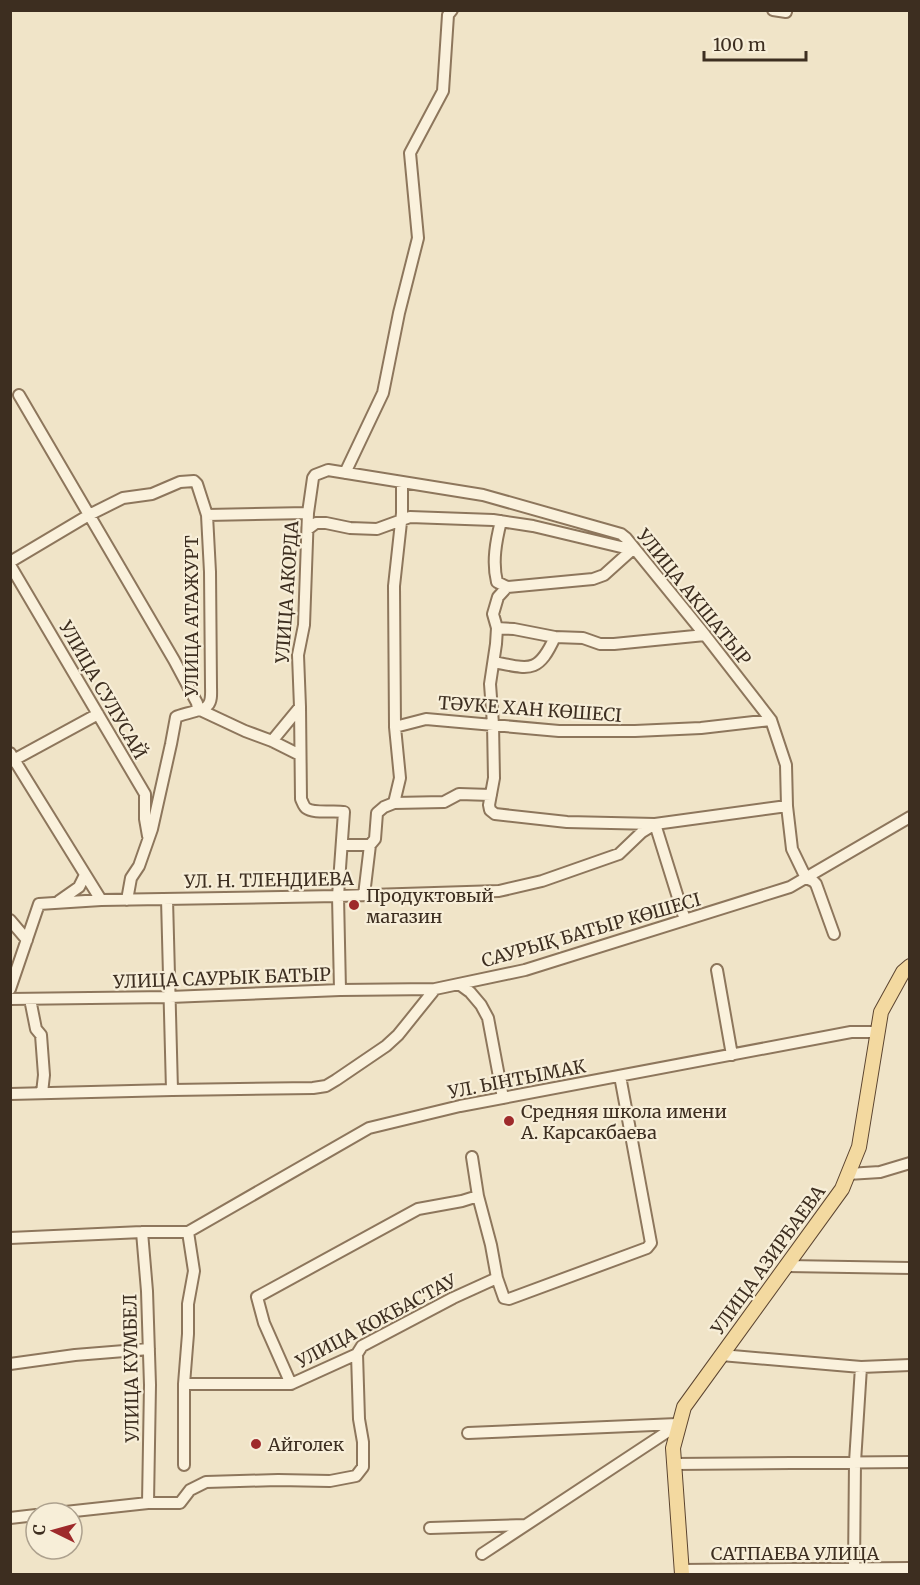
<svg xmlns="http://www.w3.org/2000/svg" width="920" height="1585" viewBox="0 0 920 1585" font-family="Merriweather,serif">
  <rect width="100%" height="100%" fill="#f0e4c8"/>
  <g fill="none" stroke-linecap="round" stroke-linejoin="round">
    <g stroke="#8d765c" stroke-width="14">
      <path id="minor" d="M773,10l13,2
        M19,395l155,265 23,43 1,6 47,22 27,10 28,14
        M345,473l38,-80 16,-80 19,-75 -8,-85 33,-62 5,-76 4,-5
        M207,515l101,-2
        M501,521c-5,20 -9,41 -4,61l10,5
        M308,529l8,-6h10l24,5 27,1 33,-12 83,3 40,6 88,21 13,1
        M634,548l-30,27 -11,4 -86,8 -9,10 -5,17 4,14 -1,16 -6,40 3,40 1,54 -5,27 1,5 5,4 72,8 88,2 132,-18
        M10,562l79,-47 34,-17 29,-4 28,-12 14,-1 3,3 10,31 3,57 1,114c0,6 1,15 -3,19 -3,5 -26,9 -32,12l-5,27 -19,85 -13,37 -8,12 -4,22
        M10,565l135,229v25l3,17
        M497,628l17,1 41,8 28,1 17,6h14l91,-9
        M494,662c36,7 44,12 61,-25
        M395,727l31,-8 133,12h76l66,-3 70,-8
        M272,741l28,-34
        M10,753l91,147
        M10,762l88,-48
        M394,803l50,-1 15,-8 32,1
        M342,845h28
        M364,895l6,-50 5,-6 2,-26 7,-6 10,-4 6,-25 -5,-51 -1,-141 8,-73v-31
        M167,899l5,191
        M59,901l20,-14 6,-12
        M10,920l17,20
        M717,970l15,85
        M459,984l11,8 11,13 7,13 15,80
        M10,989l29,-85 62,-4 237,-4 161,-5 43,-10 77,-27 23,-22 13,-8 30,96
        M340,990l-2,-94 6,-84c-9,-2 -31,2 -38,-4 -2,-1 -4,-7 -5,-9l-1,-92 -2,-52 6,-30 4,-112 5,-35 2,-3 13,-5 155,25 138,39 5,4 79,97 66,85 15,45 1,41 5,43 14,29 7,3 3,3 18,50
        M10,999l160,-2 170,-7 95,-1
        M30,999l6,30 5,6 3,40 -2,18
        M10,1094l162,-4 141,-2 13,-2 10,-6 50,-34 12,-11 37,-46 90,-19 265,-83 120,-70
        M848,1174l32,-2 30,-9
        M142,1232l5,59 3,94 -2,118
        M188,1232l181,-104 91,-22 391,-74h27
        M10,1238l132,-6h46
        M787,1266l123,2
        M497,1278l7,20 5,1 138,-51 4,-5 -31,-167
        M721,1355l140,12 49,-2
        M10,1364l65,-9 74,-6
        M184,1384h107l66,-30 5,-8 91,-48 44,-20 -6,-33 -13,-49
        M291,1384l-27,-61 -7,-26 161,-88 44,-8 16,-5 -6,-39
        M468,1433l209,-9
        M674,1464l236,-2
        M184,1465v-81l4,-50v-30l6,-33 -6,-39
        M56,1513l92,-10h32l10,-13 16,-8 72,-2 52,1 26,-5 7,-9v-25l-4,-23 -2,-65
        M10,1518l26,-3
        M430,1528l95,-3
        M482,1554l197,-130
        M854,1569l1,-107 6,-95
        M681,1570l229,-2"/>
    </g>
    <g stroke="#5b4430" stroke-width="16">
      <path id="major" d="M682,1574l-9,-126 11,-41 158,-218 17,-42 22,-135 22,-40 7,-6"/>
    </g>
    <use href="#minor" stroke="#faf1dc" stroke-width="10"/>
    <use href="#major" stroke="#f3d9a0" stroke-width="14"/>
  </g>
  <g fill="#9e2a2b" stroke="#f7eed8" stroke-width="2">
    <circle cx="354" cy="905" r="6"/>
    <circle cx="509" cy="1121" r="6"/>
    <circle cx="256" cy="1444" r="6"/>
  </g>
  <g text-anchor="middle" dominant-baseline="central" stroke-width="4.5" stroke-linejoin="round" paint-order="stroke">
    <g font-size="18" fill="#3d2e20" stroke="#f7eed8">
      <text transform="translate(287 592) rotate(-86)">УЛИЦА АКОРДА</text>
      <text transform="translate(694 597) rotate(51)">УЛИЦА АКШАТЫР</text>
      <text transform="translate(191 616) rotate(-90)">УЛИЦА АТАЖУРТ</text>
      <text transform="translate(103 690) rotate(60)">УЛИЦА СУЛУСАЙ</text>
      <text transform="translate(530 709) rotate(4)">ТӘУКЕ ХАН КӨШЕСІ</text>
      <text transform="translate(269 880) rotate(-1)">УЛ. Н. ТЛЕНДИЕВА</text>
      <text transform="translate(591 930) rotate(-16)">САУРЫҚ БАТЫР КӨШЕСІ</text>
      <text transform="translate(222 978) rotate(-2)">УЛИЦА САУРЫК БАТЫР</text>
      <text transform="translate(517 1079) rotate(-11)">УЛ. ЫНТЫМАК</text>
      <text transform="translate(768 1260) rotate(-54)">УЛИЦА АЗИРБАЕВА</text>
      <text transform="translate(376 1321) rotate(-28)">УЛИЦА КОКБАСТАУ</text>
      <text transform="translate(131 1368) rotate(-91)">УЛИЦА КУМБЕЛ</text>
      <text x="795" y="1553">САТПАЕВА УЛИЦА</text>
    </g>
    <g font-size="18" fill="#3d2e20" stroke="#f7eed8" text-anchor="start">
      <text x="366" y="895">Продуктовый<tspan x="366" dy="21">магазин</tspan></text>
      <text x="521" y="1111">Средняя школа имени<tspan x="521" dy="21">А. Карсакбаева</tspan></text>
      <text x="268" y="1444">Айголек</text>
    </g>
  </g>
  <rect width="920" height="1585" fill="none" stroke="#3d2e20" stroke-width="24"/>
  <g transform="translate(54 1531) rotate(275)"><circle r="28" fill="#f7eed8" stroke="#ada18e" stroke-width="1.5"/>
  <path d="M0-4.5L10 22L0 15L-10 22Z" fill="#9e2a2b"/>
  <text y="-9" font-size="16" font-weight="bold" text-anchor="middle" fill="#3d2e20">С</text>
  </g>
  <path d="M704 51v9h102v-9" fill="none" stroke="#3d2e20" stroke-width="3"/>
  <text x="713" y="51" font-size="18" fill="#3d2e20" stroke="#f7eed8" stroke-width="4.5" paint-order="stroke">100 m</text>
</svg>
